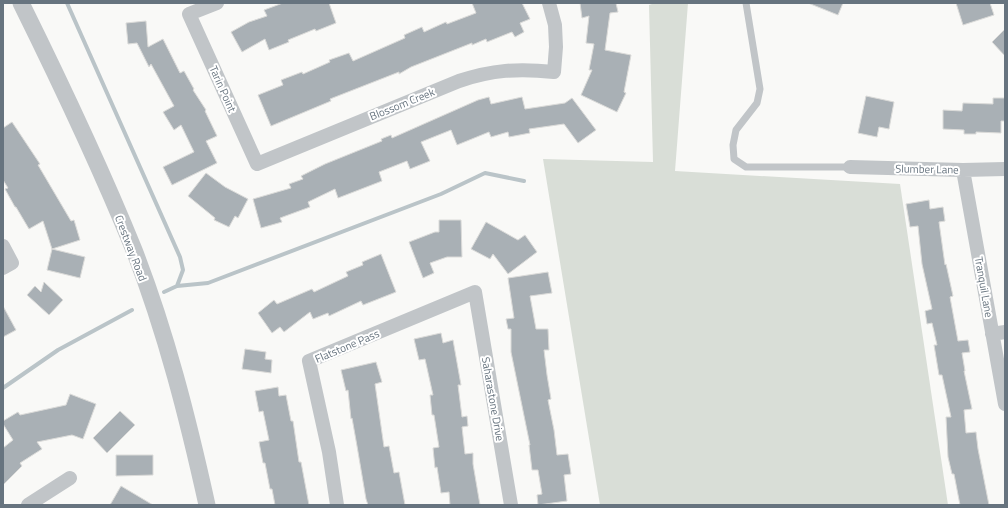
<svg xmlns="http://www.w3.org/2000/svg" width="1008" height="508" viewBox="0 0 1008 508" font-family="'Titillium Web',sans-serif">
  <rect width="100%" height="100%" fill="#f9f9f7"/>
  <path fill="#d9ded7" d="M655,3h33l-13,168 225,13 48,321h-348l-57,-346 110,3 -4,-157z"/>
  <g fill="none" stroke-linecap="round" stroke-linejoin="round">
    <path stroke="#bac4c8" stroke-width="4" d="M67,3l113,254 3,13 -6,16 -13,6
      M177,286l31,-3 233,-89 44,-21 39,8
      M3,388l55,-38 74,-40"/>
  </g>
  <path fill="#a9b0b5" stroke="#dbdbd9" d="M283,3h46l7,20 -20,8 -1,-2 -27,11 1,2 -20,8 -4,-11 -23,13 -11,-20 18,-10 18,-6 -3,-6z
    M472,3h50l8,16 -10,4 4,9 -9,5 -3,-5 -25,10 -1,-3 -14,6v-2l-61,24 -12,7v-2l-69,27 1,2 -60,25 -13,-31 25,-10 -2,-5 21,-8 1,2 27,-12 -1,-2 20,-7 4,8 52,-23 -1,-3 18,-8 2,5 22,-10 1,2 29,-11z
    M580,3h36l2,9 -8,1 -5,37 26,5 -7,37 2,1 -9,19 -36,-17 11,-25h-3l5,-26 -8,-1 3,-27 -7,2z
    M808,3h35l-5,12z
    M956,3h34l4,12 -31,10z
    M146,21l2,26 15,-8 17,34 4,-2 10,18 -1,1 13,20 -1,1 12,25 -11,5 11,22 -45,22 -9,-18 31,-15 -13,-27 -7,5 -11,-18 11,-6 -23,-42 -2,3 -12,-24 -9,1 -2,-21z
    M1005,29v27l-13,-14z
    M866,96l28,6 -5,27 -10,-2 -2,10 -19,-4z
    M489,97l2,7 31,-7 3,12 40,-6 7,-5 24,32 -18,13 -14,-19 -35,5 1,4 -21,4 -1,-5 -17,5 -2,-5 -32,13 -6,-15 -30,12 9,19 -20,8 -3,-8 -28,11 3,9 -44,17 -3,-9 -27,13 2,5 -30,11 2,4 -21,6 -8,-29 38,-11 -2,-4 14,-5 -2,-3 24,-12 57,-23 -1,-2 10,-4 1,3 86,-38z
    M993,98h12v23h-4v12l-25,-1v2h-12v-4l-21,-1v-19l19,1 1,-8 30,1z
    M12,122l28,42 -2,1 33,56 3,-1 6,20 -28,9 -9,-28 -14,8 -13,-22h-1l-10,-18 3,-1 -5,-8v-52z
    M206,173l19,14 23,12 -10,19 -3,-2 -6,11 -15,-7 1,-2 -27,-22z
    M929,200l1,9 13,-2 2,14 -6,1 6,43 1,-1 7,32 -3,1 8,44 10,-1 2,12 -8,1 3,18h-1l8,38 -8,1 2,23 10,-1 2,17 11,56h-29l-6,-31h-2l-4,-17 -2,-40h5l-9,-42h-3l-5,-30h3l-5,-22 -5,1 -2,-13 7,-2 -10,-45 -4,-38 -8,1 -4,-23z
    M439,220h22l1,37h-15l-17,6 4,10 -11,5 -14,-36 26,-10h4z
    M486,222l32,18 7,-5 12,17 -29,22 -15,-20 -3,5 -19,-10z
    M52,249l33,8 -5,21 -33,-8z
    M381,254l15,38 -33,13 -2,-4 -32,15 -1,-3 -15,6 -3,-7 -26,20 -4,-5 -8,6 -14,-20 16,-13 3,4 35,-15 2,3 34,-16 -2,-4 17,-7 -1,-3z
    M548,272l4,21 -22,3 6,33h12l1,21h-5l3,25 4,24 -3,1 6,30 3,25 11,-1 3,20 -7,1 3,26 -29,4 -1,-10 5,-1 -4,-24h-6l-3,-25h1l-19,-93v-23h-3l-2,-10 8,-1 -6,-40z
    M44,282l19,18 -14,15 -22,-20 8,-9 6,6z
    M3,306l13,24 -13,7z
    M441,333l2,10 10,-3 8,45h-3l4,32 5,-1 1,10 -6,1 3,27 8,-1v11l7,41h-30l-1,-13 -8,1 -4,-26 -2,1 -2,-20 6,-1 -5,-32h-2l-2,-20h3l-8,-36 -6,1 -5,-21z
    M245,349l21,3 -1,7 7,1 -1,13 -29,-4z
    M376,362l6,20 -7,2 9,63 5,-1 5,27 5,-1 6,33h-37l-2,-6 -9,-53 -5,-28 -1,1 -3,-29 -2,1 -5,-21z
    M278,387l1,9 7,-1 5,26h2l6,41h2l8,43h-34l-3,-16h-2l-5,-26h-2l-4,-21 10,-2 -6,-29 -4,1 -4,-21z
    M70,394l26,10 -13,35 -11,-4 -35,7 5,7 -22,14 2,3 -19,19v-37l10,-8 -10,-16v-3l15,-9 2,3 46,-10z
    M120,411l15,14 -28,28 -14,-15z
    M116,455h37v20l-37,1z
    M121,486l32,19h-43z"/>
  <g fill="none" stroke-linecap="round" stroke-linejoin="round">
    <path stroke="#c1c5c8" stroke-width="7" d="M746,3l14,86 -3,14 -21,27 -3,15 1,14 12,8h104"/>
    <path stroke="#c1c5c8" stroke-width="14" d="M217,3l-28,11 68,150 202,-83c33,-11 59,-13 95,-9l2,-25 -1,-22 -6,-22
      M850,167l113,3 42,-1
      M963,170l42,234
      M3,246l9,17 -9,5
      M992,334l13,-2
      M28,505l42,-27
      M337,505l-8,-53 -20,-91 166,-69 36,213"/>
    <path stroke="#c1c5c8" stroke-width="17" d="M21,3c40,81 79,163 113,247 32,82 54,169 73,255"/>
  </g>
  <g text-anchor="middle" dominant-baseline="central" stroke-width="4" stroke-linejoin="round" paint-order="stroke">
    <g font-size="11" fill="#67747f" stroke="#fff">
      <text transform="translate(223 89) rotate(66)">Tarin Point</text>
      <text transform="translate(402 104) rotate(-22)">Blossom Creek</text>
      <text transform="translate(927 169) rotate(1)">Slumber Lane</text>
      <text transform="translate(131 248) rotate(69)">Crestway Road</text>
      <text transform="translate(984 287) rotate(80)">Tranquil Lane</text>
      <text transform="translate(347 346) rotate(-23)">Flatstone Pass</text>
      <text transform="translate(493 399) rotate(80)">Saharastone Drive</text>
    </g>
  </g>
  <rect width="1008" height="508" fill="none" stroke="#67747f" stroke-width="8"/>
</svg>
